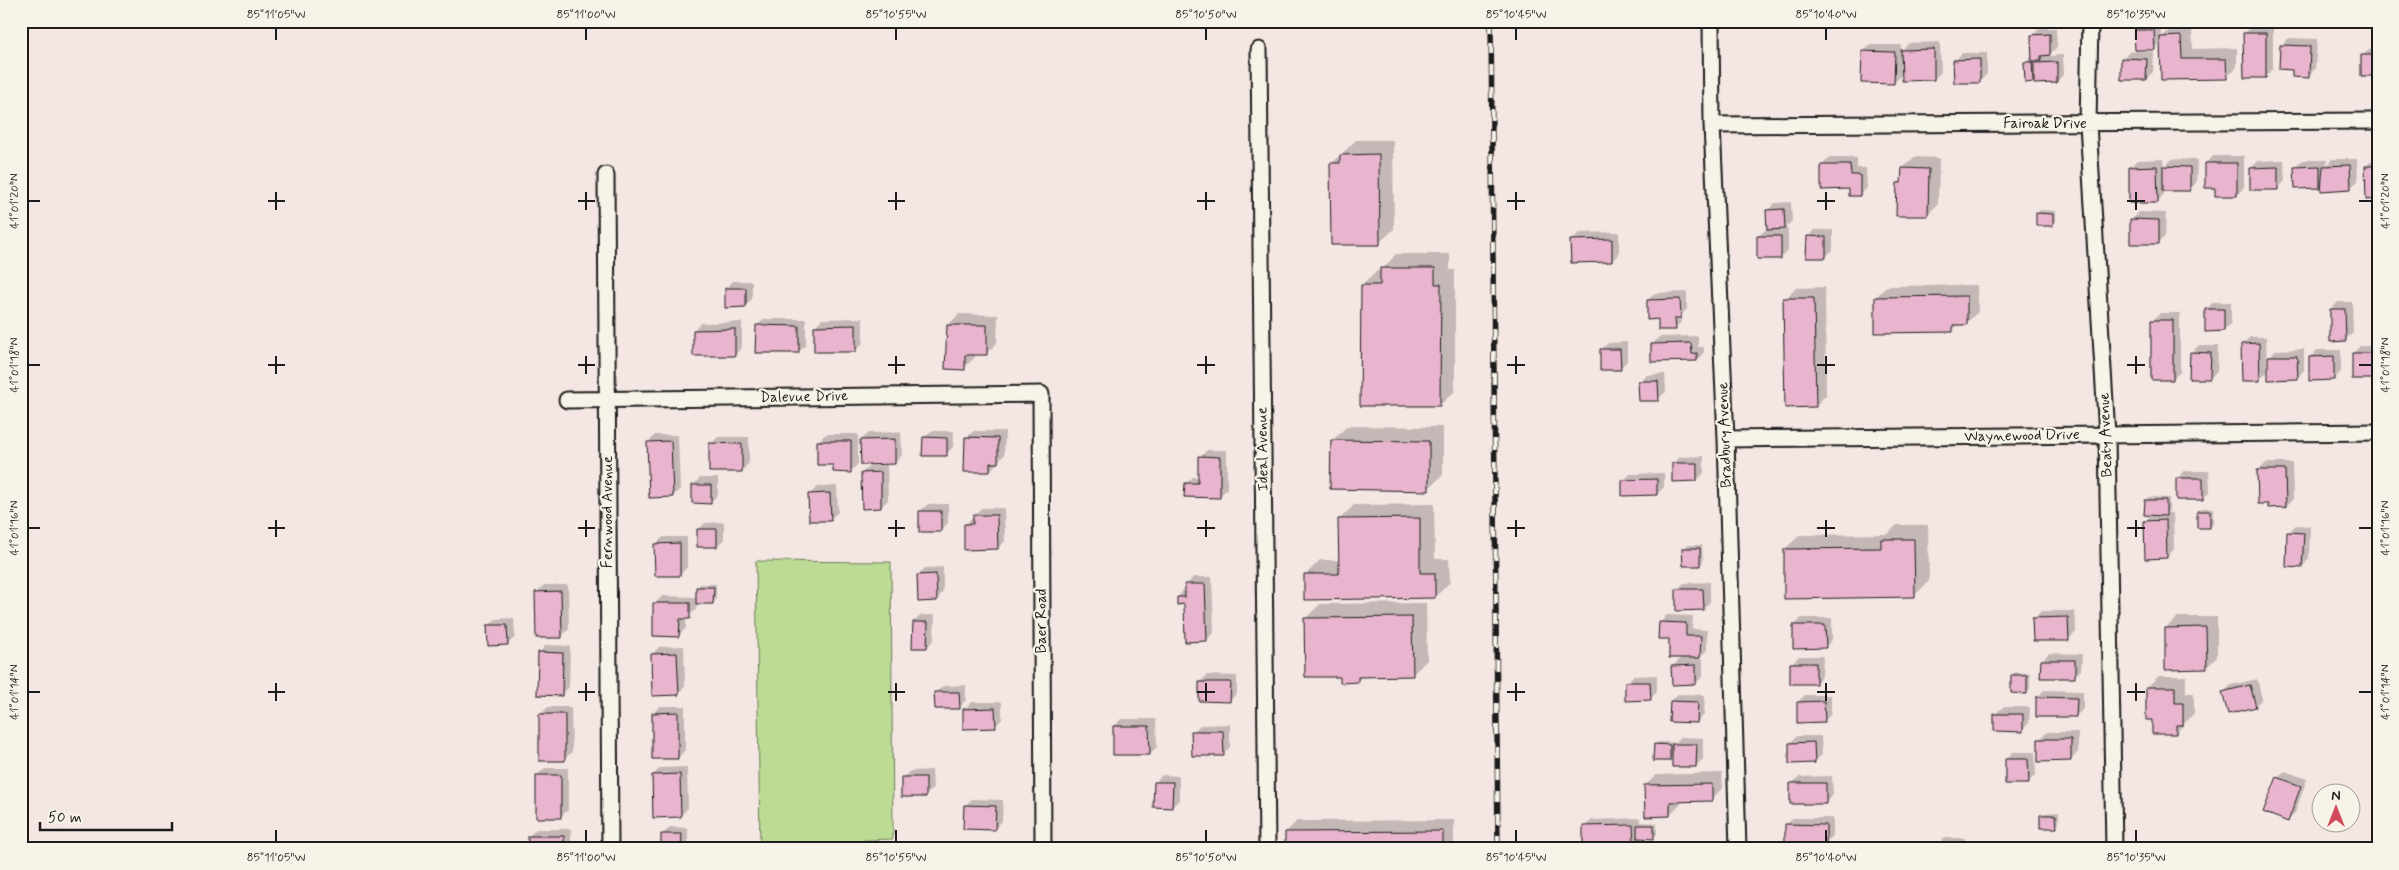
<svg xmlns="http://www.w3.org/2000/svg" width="2399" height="870" viewBox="0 0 2399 870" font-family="Mynerve,sans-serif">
  <rect width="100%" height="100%" fill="#f4e6e3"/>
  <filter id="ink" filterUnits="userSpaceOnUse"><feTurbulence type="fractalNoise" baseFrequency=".02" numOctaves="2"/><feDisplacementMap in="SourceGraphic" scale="10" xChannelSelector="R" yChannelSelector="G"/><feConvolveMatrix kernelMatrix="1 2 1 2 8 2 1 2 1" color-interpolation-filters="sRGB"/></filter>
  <g filter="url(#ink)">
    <path fill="#bcdb94" stroke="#6c7c58" d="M756,561l135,1 2,277 -29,1v9h-104z"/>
    <path fill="#0003" d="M2121,21l40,2v15l12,-12h19l1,23 44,-1v19l-11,11 -63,1 -1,-38 -8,7 -19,-17 7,-7h-21z
      M2252,26h21v43l-7,7 -21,-43z
      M2040,28h16l1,19 -9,9 15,-1 1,19 -8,8 -21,-4 -3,3 -6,-18 7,-8 -1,-20z
      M2289,38l28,1 -2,30 -7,7 -14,-7 -13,-23z
      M1940,42l1,30 -7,7 -31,-6 -9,10 -31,-31 7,-7h31v6l8,-8z
      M2370,49h8v26l-16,-19z
      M2130,51l24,1 -1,20 -7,7 -24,-20z
      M1962,53h25v21l-7,7 -25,-20z
      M1356,140h37l1,89 -15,14 -48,-79z
      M2213,156h31v31l-7,8 -21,-9 -10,-23z
      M1914,157l25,1 -1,46 -11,11 -29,-31 5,-5v-11z
      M1829,158h28v10h9l1,20 -7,7 -10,-7 -28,-22z
      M2163,159l1,9 8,-9 25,1 -1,23 -7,7h-25v4l-7,8 -27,-35 7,-7z
      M2332,159h25l1,22 -8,7 -27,-4 -3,3 -25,-20 7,-7h25v5z
      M2373,159h5v39l-12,-31z
      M2284,160l1,21 -7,7 -27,-20 7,-7z
      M1791,202l1,19 -9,9 5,-1v21l-7,7 -23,-20 7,-7h3v-20l7,-7z
      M2040,210l16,1v10l-4,4 -15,-11z
      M2139,212l27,1 -1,23 -7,7 -26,-23z
      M1815,230h18v20l-8,7 -17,-20z
      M1619,232v22l-7,7 -40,-21 7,-7z
      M1396,254h54v16h5v121l-15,14 -78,-120 14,-14h5z
      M733,281h19v18l-7,7 -19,-17z
      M1977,285l1,27 -12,11h-6l-8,8 -76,-34 11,-11z
      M1825,287l1,108 -11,11 -30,-107 11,-11z
      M1687,292v17l-5,5v7l-7,7 -16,-10 -11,-18 7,-7z
      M2213,302h18v21l-7,7 -18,-20z
      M2338,302h14l1,31 -8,7 -14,-31z
      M2160,313h20v59l-8,7 -19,-59z
      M959,314l39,1 -1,28 -11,11h-11v3l-11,11 -16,-43z
      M863,318v25l-7,7 -41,-24 7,-7z
      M764,319h42v26l-8,7 -41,-26z
      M742,322v25l-7,8 -41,-25 7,-7z
      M1698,336v11h6v5l-7,8 -45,-15 7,-8z
      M2250,337h16l1,35 -8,7 -16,-35z
      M1627,342v19l-7,7 -19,-18 7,-7z
      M2198,346h20l-1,25 -7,7 -19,-25z
      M2360,346h18v29l-3,3 -22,-25z
      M2304,349v21l-7,8 -28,-21 7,-7z
      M2317,350h24v22l-7,7 -24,-21z
      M1665,374l1,18 -8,7 -19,-17 8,-7z
      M1347,426l96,1v48l-15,14 -96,-48z
      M931,431h23l-1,16 -7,7 -22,-16z
      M974,431h31l-1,24 -14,16 -24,-33z
      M901,432l1,23 -7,8 -34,-23 8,-7z
      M826,434h32v30l-8,8 -16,-9 -16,-22z
      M655,435h23l2,54 -7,7 -25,-53z
      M718,437h31v26l-7,8 -31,-27z
      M1207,450h20v39l-8,8 -33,-13 7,-7h6l1,-20z
      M1704,456v17l-7,7 -24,-16 7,-7z
      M2266,463h26l1,36 -7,7 -28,-35z
      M887,465l1,35 -7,7 -19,-34 7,-7z
      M2184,471h25l1,20 -7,8 -26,-20z
      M1664,473v14l-7,7 -34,-13 7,-7z
      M700,478h18v17l-8,7 -17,-17z
      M837,486l1,26 -8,7 -20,-25 7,-7z
      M2149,497l20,1v13l-2,2h6l1,36 -7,8 -22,-36 7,-7 -6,-13z
      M928,504h20v19l-8,8 -20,-20z
      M1434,504l1,55h14l1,23 -15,15 -130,-22 15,-15h20l-1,-40 15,-15z
      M981,508h23l1,33 -7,7 -33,-23z
      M2202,508h11v16l-3,3 -12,-15z
      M724,522v17l-7,7 -19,-16 7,-7z
      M1897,525h31l1,56 -15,15 -129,-47 15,-14 88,-1z
      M2296,525l14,1 -1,33 -7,8 -14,-34z
      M663,537h24v30l-7,8 -24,-31z
      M1687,545h15l1,17 -4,3 -15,-16z
      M943,567v25l-7,8 -18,-25 7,-7z
      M1193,577h19l2,56 -8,7 -21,-37 -7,-6z
      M1710,582v20l-7,7 -26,-19 7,-7z
      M700,584h16v15l-3,4h-16l-1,7 -10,7v11l-7,7 -24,-31 7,-8 35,1v-9z
      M544,585h24l1,44 -8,8 -24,-45z
      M1426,603l1,57 -15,15 -50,1 -5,5 -16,-5 -36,-57 15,-15z
      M2041,611h34l1,21 -8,8 -34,-21z
      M921,615h14l-1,25 -7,7 -13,-25z
      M1667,615l26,1 -1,13 15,1v20l-9,9 5,-1v18l-7,7 -23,-17 9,-9 -22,-34z
      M2177,617h40v40l-11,11 -40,-40z
      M514,618l1,19 -7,7 -20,-18 8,-7z
      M1801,618h31v22l-7,7 -31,-21z
      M546,645l24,1 -1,41 -7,7 -23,-41z
      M684,646l1,40 -7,8 -26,-40 7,-7z
      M2049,653l33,1 -1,16 -7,7 -32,-17z
      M1799,656h24l-1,20 -7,7 -23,-20z
      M2015,672l15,1v16l-3,3 -15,-16z
      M1207,675l30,1v17l-7,8 -30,-19z
      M1657,675v17l-7,7 -24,-16 7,-7z
      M2159,676h27v17h8v20l-18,20 -23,-14 -6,-32z
      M2257,679l5,20 -7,7 -32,-13 8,-8z
      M966,685v15l-7,8 -24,-15 8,-7z
      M2044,690l39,1v18l-7,7 -39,-18z
      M1678,694l27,1 -1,20 -7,7 -26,-21z
      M1805,695h26v19l-7,7 -26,-19z
      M972,702h30v17l-7,8 -31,-17z
      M660,706h25v44l-7,8 -25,-45z
      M548,707h23l1,45 -8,7 -24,-44z
      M2003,707h27l-1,16 -7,8 -27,-17z
      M1121,719h35l1,28 -8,7 -35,-27z
      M1230,724v23l-7,7 -30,-22 7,-7z
      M2047,732h31v20l-7,8 -32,-20z
      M1797,736h24l1,19 -8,7 -24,-19z
      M1681,737l22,1v21l-7,7 -23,-10 -3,4 -15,-15 3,-3h15v3z
      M2013,752h22l1,23 -8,7 -22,-23z
      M687,767l1,41 -8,8 -27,-41 7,-7z
      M545,768h23v42l-8,7 -23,-42z
      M932,770l1,19 -8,7 -23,-18 8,-7z
      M2285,771l22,8 -12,34 -7,7 -10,-42z
      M1722,773l1,15 -12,11 -30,1v4l-11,11 -25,-29 11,-11z
      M1162,775l17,1v24l-7,7 -17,-24z
      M1832,776l1,19 -8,8 -34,-19 8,-7z
      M972,799l31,1 -1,21 -7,8 -30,-23z
      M2059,812v11l-3,4 -15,-11 3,-3z
      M1640,818v4l17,1v11l-4,3 -13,1 -7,7 -49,-18 8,-7z
      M1793,818h40v18l-8,7 -39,-18z
      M1454,820v24l-4,5h-164v-17l11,-11z
      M670,827l18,1v21h-30l4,-8v-6z
      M536,829h35v20h-42v-13z
      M1945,838h20v11h-28v-4z"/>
    <path fill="#e9b4cd" stroke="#1c1c1c" d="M2120,21h22v4h-22z
      M2134,30h20l1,20h-20z
      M2243,33h23v45h-22z
      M2050,34v21l-9,1v5h-9l1,21 -8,1 -1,-21h8l-1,-27z
      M2181,36l1,23h44l1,20 -66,1 -1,-43z
      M2280,45l30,1 -1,32 -17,-1v-7l-13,-1z
      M1934,49v31l-32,1 -1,-31z
      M1862,51l33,1 -1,32 -33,-1z
      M2361,55h17v21h-17z
      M2121,58l26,1 -1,21h-25z
      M1980,59v24h-26l-1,-23z
      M2057,62v21l-23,1v-21z
      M1379,154l1,91h-49l-1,-82h10v-8z
      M2205,163h32v33h-22v-8h-10z
      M1821,165h29l1,10h9v21h-11v-7l-28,1z
      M2350,165l1,24 -30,2 2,-25z
      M2157,166l1,37h-29v-36z
      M2163,166l27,1v24h-27z
      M2320,166v22l-25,1 -1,-22z
      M2365,166h13v33l-12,1z
      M2278,167v23h-28v-22z
      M1902,168l27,1 -1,47h-32l1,-33h4z
      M1784,209l1,20 -18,1 -1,-20z
      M2036,213l17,1v12h-17z
      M2130,219l29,1v24h-29z
      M1757,236h24v23h-24z
      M1807,236l19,1v21h-20z
      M1612,239v23l-41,1 -1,-23z
      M1380,268h55v16h6l-1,122h-80l1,-121h19z
      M725,288h21v19l-21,1z
      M1967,296v29h-14v7l-78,1v-36z
      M1783,298h31l2,109 -31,1z
      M1680,299l1,19h-6l1,12h-18v-11l-11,1v-20z
      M2205,309h19v22l-19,1z
      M2330,309h15l1,32 -16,1z
      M2373,310h5v31h-5z
      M2151,320h22v60h-22z
      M756,325l43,1v27h-44z
      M856,325v27h-42v-26z
      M947,325h40v30h-22v15l-20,-1z
      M735,329v27h-42v-26z
      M1691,343l1,11 5,-1v8l-46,1v-18z
      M2259,343l1,38h-18l-1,-37z
      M1600,349h20l1,21h-21z
      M2190,352l21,1 -1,26h-21z
      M2352,353h23l1,26h-24z
      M2268,356h29l1,23 -30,1z
      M2334,356v24l-25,1v-24z
      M1638,381h20l1,20h-20z
      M923,437l24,1v18h-25z
      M965,437l33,1v25h-8v9h-26z
      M895,439v25l-34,1 -1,-25z
      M1331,440l98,1v50l-99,-2z
      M671,441l2,56 -24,1 -2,-56z
      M817,441h34v32l-18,-1v-7h-16z
      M709,443l33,1v28h-33z
      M1198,456l22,1v41l-36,-1 1,-14h13z
      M1672,463h25v18l-25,1z
      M2257,470h28l1,37 -18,1v-4h-10z
      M881,472v36l-19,1 -1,-36z
      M2176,478h27v22h-27z
      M1657,479v16l-35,1v-16z
      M692,485h19v19l-19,-1z
      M830,493l1,28h-22l-1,-27z
      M2145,500h21v16l-22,-1z
      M919,511h22v21h-22z
      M2197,511h13v17h-13z
      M973,515h24l1,34 -34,1v-26h9z
      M1420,518v55h15v25l-131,2v-26h35l-1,-55z
      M2166,520l1,38 -22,1 -1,-38z
      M697,529h20v18h-20z
      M2287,532l17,1 -2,35 -16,-1z
      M1881,539h33l1,58 -131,2v-50l97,-1z
      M680,543v33h-25l-1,-32z
      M1682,548h18v18h-17z
      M936,574l1,27 -19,1 -1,-27z
      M1185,584h20l2,57 -22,1 -1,-38 -7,1v-8h8z
      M696,587h18l-1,17h-17z
      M1676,589h27l1,21 -28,1z
      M561,591l1,47h-26l-1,-46z
      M653,603h37v16h-10l-1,18 -26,-1z
      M1412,617l1,59 -55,1v5l-18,1v-6h-35l-1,-59z
      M2068,617l1,24h-36l-1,-23z
      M913,622h15l-1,26h-15z
      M1659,622l27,1v13h15l-1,22h-31v-19h-11z
      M487,625h20l1,20 -20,1z
      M1793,625h32l1,23 -33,1z
      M2206,627l1,42 -42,1v-42z
      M538,652l25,1 -1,43 -25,-1z
      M677,653l2,42 -27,1 -1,-42z
      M2041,660h34v18h-35z
      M1790,663h26v21h-26z
      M1696,665v19l-24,1 -1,-19z
      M2011,675h16v19l-16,-1z
      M1199,682h32l-1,20 -31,-1z
      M1625,682h25l1,18 -26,1z
      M2250,685l6,22 -28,7 -6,-22z
      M2146,687h29v16h8v22h-7v9h-24v-14h-6z
      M934,692h25l1,17h-25z
      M2036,697l41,1 -1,19h-40z
      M1670,701l28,1 -1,21 -28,-1z
      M1824,701l1,21 -28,1v-21z
      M995,708l1,20 -33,1v-20z
      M678,712v47h-26v-46z
      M539,714h26v47h-26z
      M1994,714h29v18l-29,-1z
      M1113,726h36l1,29h-37z
      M1191,731h32l1,25h-32z
      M2038,739h33v22l-33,1z
      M1814,742l1,21 -26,1v-21z
      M1654,744l16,1v16h-17z
      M1672,744h25l-1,23h-24z
      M2005,759h23l1,25h-24z
      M680,774l1,43 -28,1 -1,-43z
      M536,775h25v43h-25z
      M901,777h25v20h-25z
      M2277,777l24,9 -13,36 -25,-10z
      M1154,782h19l-1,26 -19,-1z
      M1790,783h36v21h-36z
      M1712,784v17l-42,1v14l-25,1 -1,-32z
      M964,805l32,1 -1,24 -32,-1z
      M2040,815h16l1,13h-17z
      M1785,824l41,1v20l-41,-1z
      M1633,825l1,22 -51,1v-22z
      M1637,825h17v14l-17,-1z
      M1443,831v18h-158v-17z
      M661,834h21l-1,15h-24v-4h4z
      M528,836h36v13h-36z
      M1958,844v5h-22v-4z"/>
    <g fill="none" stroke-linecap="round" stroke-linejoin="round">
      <g stroke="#1c1c1c" stroke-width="19">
        <path id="minor" d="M1711,21l1,104 14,314 12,410
          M2090,21l-2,103 19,311 7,414
          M1259,50l8,799
          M1712,125l666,-4
          M606,175l4,674
          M567,400l474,-6 2,455
          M1726,439l652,-7"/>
      </g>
      <use href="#minor" stroke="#f7f3e8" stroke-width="15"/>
      <g stroke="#1c1c1c" stroke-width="5.5">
        <path id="rail" d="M1491,21l7,828"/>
      </g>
      <use href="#rail" stroke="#f7f3e8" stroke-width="4" stroke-dasharray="11" stroke-linecap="butt"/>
    </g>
  </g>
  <path fill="none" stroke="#1c1c1c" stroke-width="2" d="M276,28v12M586,28v12M896,28v12M1206,28v12M1516,28v12M1826,28v12M2136,28v12M276,192v18M586,192v18M896,192v18M1206,192v18M1516,192v18M1826,192v18M2136,192v18M28,201h12M268,201h17M578,201h17M888,201h17M1197,201h18M1507,201h18M1817,201h18M2127,201h18M2359,201h13M276,356v18M586,356v18M896,356v18M1206,356v18M1516,356v18M1826,356v18M2136,356v18M28,365h12M268,365h17M578,365h17M888,365h17M1197,365h18M1507,365h18M1817,365h18M2127,365h18M2359,365h13M276,520v17M586,520v17M896,520v17M1206,520v17M1516,520v17M1826,520v17M2136,520v17M28,528h12M268,528h17M578,528h17M888,528h17M1197,528h18M1507,528h18M1817,528h18M2127,528h18M2359,528h13M276,683v18M586,683v18M896,683v18M1206,683v18M1516,683v18M1826,683v18M2136,683v18M28,692h12M268,692h17M578,692h17M888,692h17M1197,692h18M1507,692h18M1817,692h18M2127,692h18M2359,692h13M276,830v12M586,830v12M896,830v12M1206,830v12M1516,830v12M1826,830v12M2136,830v12"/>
  <g text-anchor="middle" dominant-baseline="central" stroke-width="4.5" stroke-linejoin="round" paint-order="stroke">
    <g font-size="15" fill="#1c1c1c" stroke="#f7f3e8">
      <text x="2045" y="124">Fairoak Drive</text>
      <text transform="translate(804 397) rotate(-1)">Dalevue Drive</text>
      <text transform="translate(1725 435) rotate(-92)">Bradbury Avenue</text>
      <text transform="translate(2106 435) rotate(-92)">Beaty Avenue</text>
      <text transform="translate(2022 436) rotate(-1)">Waynewood Drive</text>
      <text transform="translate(1263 449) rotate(-91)">Ideal Avenue</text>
      <text transform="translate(608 512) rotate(-90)">Fernwood Avenue</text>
      <text transform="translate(1042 621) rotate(-90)">Baer Road</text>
    </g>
  </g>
  <rect width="2399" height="870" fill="none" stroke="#f7f3e8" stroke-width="55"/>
  <g transform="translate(2336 808)"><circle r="24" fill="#f7f3e8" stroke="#9f9d96"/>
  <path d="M0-4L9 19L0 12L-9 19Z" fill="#d1495b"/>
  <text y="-8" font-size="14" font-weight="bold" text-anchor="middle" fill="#1c1c1c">N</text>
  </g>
  <path d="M40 822v8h132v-8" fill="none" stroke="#1c1c1c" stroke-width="2.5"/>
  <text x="48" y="822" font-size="15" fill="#1c1c1c" stroke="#f7f3e8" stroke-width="4" paint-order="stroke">50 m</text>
  <rect x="28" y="28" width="2344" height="814" fill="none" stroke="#1c1c1c" stroke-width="2"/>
  <g font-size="12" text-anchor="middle" fill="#1c1c1c">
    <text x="276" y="18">85°11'05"W</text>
    <text x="586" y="18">85°11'00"W</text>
    <text x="896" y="18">85°10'55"W</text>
    <text x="1206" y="18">85°10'50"W</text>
    <text x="1516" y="18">85°10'45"W</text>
    <text x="1826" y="18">85°10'40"W</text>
    <text x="2136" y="18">85°10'35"W</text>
    <text transform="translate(14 201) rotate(-90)" y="4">41°01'20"N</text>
    <text transform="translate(2385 201) rotate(-90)" y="4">41°01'20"N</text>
    <text transform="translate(14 365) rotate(-90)" y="4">41°01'18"N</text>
    <text transform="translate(2385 365) rotate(-90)" y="4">41°01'18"N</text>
    <text transform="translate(14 528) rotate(-90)" y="4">41°01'16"N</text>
    <text transform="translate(2385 528) rotate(-90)" y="4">41°01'16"N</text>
    <text transform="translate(14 692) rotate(-90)" y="4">41°01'14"N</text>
    <text transform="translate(2385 692) rotate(-90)" y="4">41°01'14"N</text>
    <text x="276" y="861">85°11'05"W</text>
    <text x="586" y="861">85°11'00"W</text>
    <text x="896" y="861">85°10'55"W</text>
    <text x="1206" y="861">85°10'50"W</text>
    <text x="1516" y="861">85°10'45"W</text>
    <text x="1826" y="861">85°10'40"W</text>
    <text x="2136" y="861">85°10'35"W</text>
  </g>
</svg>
